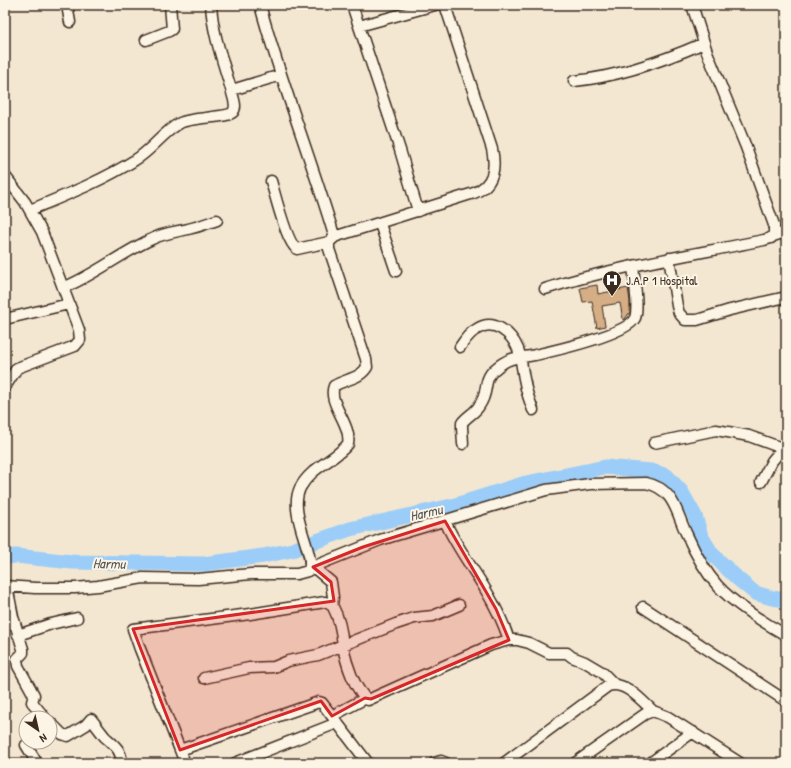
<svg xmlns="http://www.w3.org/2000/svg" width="791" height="768" viewBox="0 0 791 768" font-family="'Patrick Hand',sans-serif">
  <rect width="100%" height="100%" fill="#f4e7d2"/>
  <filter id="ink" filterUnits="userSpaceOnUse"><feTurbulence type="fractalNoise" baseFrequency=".025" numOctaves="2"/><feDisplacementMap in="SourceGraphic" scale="8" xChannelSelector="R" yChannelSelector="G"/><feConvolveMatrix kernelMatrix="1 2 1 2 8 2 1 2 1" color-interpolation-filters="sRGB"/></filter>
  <g filter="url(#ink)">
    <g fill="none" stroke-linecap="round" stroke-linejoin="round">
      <path stroke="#9bcdf8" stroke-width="15" d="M5,557l11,-1 56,6 131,2 60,-8 29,-6 58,-21 106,-24 70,-22 79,-16 46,4 16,5 14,15 14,25 6,20 11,18 26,25 17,14 17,5 14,2"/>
    </g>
    <path fill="#d5ae86" stroke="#3b2a1e" d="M597,285l1,9 30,-6 2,13v11l-5,7 -2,1 -3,-17 -18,3 3,20 -8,2 -5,-27 -9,1 -3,-14z"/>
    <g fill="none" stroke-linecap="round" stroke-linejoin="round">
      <g stroke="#3b2a1e" stroke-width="13">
        <path id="minor" d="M67,5l3,17
          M260,5c21,77 50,151 73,227l4,4 137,-43c20,-8 22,-25 18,-44l-47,-144
          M352,5l48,145 18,61
          M359,26l76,-21
          M146,40l23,-9 3,-2 -2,-24
          M574,81c43,-4 91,-21 130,-38
          M232,90l49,-15
          M5,176l20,26 17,30 37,98 1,10 -5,6 -58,22 -12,19
          M271,181c4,13 16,63 26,68l32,-7
          M30,210c36,-15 72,-29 105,-50 17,-10 28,-28 45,-37 12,-6 48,-5 53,-11 3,-4 2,-8 1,-12 -8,-31 -21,-62 -23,-95
          M380,224l16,47
          M773,236l13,-4
          M669,258l8,48 2,7 6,7h12l33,-10 56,-13
          M63,288c32,-13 58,-35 89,-49 12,-6 24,-7 36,-10 10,-2 20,-6 29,-9
          M545,289c72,-23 146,-34 219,-49l7,-2 3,-4v-9l-13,-36 -15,-42 -39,-95 -15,-47
          M5,319l64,-15
          M460,347c5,-7 9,-14 17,-18 17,-11 34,4 41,20 4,11 4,23 7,34 1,9 5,18 8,27
          M654,443l62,-13 12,2 21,4 33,12
          M463,444l-1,-17v-4c5,-7 13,-10 17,-17 13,-18 -1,-27 24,-43 10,-7 20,-5 32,-8 18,-4 93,-21 100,-37 4,-10 -1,-40 -2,-52
          M761,482l11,-21 14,-17
          M445,521c9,21 22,39 34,58 12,19 23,39 30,61
          M313,567l18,15 2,15 -1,8
          M310,568l70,-28 166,-50 44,-6 56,-1c29,6 30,30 41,52 8,18 17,35 30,50 16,18 47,38 69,50
          M5,586l30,2h40l23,-2 45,-8 55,1 53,-5h46l11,-3c10,-14 -21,-56 -8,-83 11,-21 34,-27 48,-44 4,-20 -21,-41 -14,-58 11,-7 26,-7 33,-19l-1,-8 -37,-110v-7l7,-6
          M7,586l6,31 10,32v4l-6,6 1,7 16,29 -2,7 13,16
          M643,607l143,94
          M5,624h10
          M18,635l33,-11 26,-6
          M204,678l45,-10 25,-1 14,-6 30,-6 78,-31 18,-6 19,-2 26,-11
          M332,716l34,-18
          M50,722l12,12 6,2 18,-11 5,-6c5,6 9,12 14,18 9,8 16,12 17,26
          M26,745l11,18
          M180,750l-40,-101 -7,-20 117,-15 75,-12c3,1 6,2 8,5 6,11 9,27 10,39 3,17 11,43 25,54l123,-55 18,-5h8l12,3 20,10h18l5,4 13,5 17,10 12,12
          M185,763l-5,-13 139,-48 3,1 46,60
          M235,763l102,-40
          M434,763l7,-2 5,2
          M504,763l104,-77c17,-6 34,15 45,25
          M575,763l70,-49 8,-3 15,6 72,46
          M650,763l43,-31"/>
      </g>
      <use href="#minor" stroke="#fcf5e5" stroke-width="10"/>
    </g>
  </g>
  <path fill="#d62828" fill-opacity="0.2" stroke="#d62828" stroke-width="3" stroke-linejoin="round" d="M445,521l51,88 13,31 -138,59 -6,-1 -33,18 -11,-15 -141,49 -47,-121 201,-28 -3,-19 -18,-15 50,-20z"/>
  <defs>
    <g id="hospital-pin" transform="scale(1)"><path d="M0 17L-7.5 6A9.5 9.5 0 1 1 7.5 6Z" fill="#3b2a1e" stroke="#fcf5e5"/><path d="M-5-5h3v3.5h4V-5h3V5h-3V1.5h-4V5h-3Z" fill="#fff"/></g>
  </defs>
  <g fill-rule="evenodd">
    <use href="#hospital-pin" x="612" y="280"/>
  </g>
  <g text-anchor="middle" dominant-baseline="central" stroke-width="4" stroke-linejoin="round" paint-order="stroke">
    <g font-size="13" fill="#3b2a1e" stroke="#fcf5e5" text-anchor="start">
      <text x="626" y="280">J.A.P 1 Hospital</text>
    </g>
    <g font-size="14" font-style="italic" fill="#535354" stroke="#fcf5e5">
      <text transform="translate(426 512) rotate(-13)">Harmu</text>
      <text transform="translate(109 563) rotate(1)">Harmu</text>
    </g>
  </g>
  <rect width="791" height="768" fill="none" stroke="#fcf5e5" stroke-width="20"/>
  <rect x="10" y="10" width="771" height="748" fill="none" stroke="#3b2a1e" stroke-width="1.5" filter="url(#ink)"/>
  <g transform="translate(38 730) rotate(146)"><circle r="19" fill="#fcf5e5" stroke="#afa495"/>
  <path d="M0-3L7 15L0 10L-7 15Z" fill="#3b2a1e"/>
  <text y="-6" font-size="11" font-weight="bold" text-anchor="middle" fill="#3b2a1e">N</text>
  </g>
</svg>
